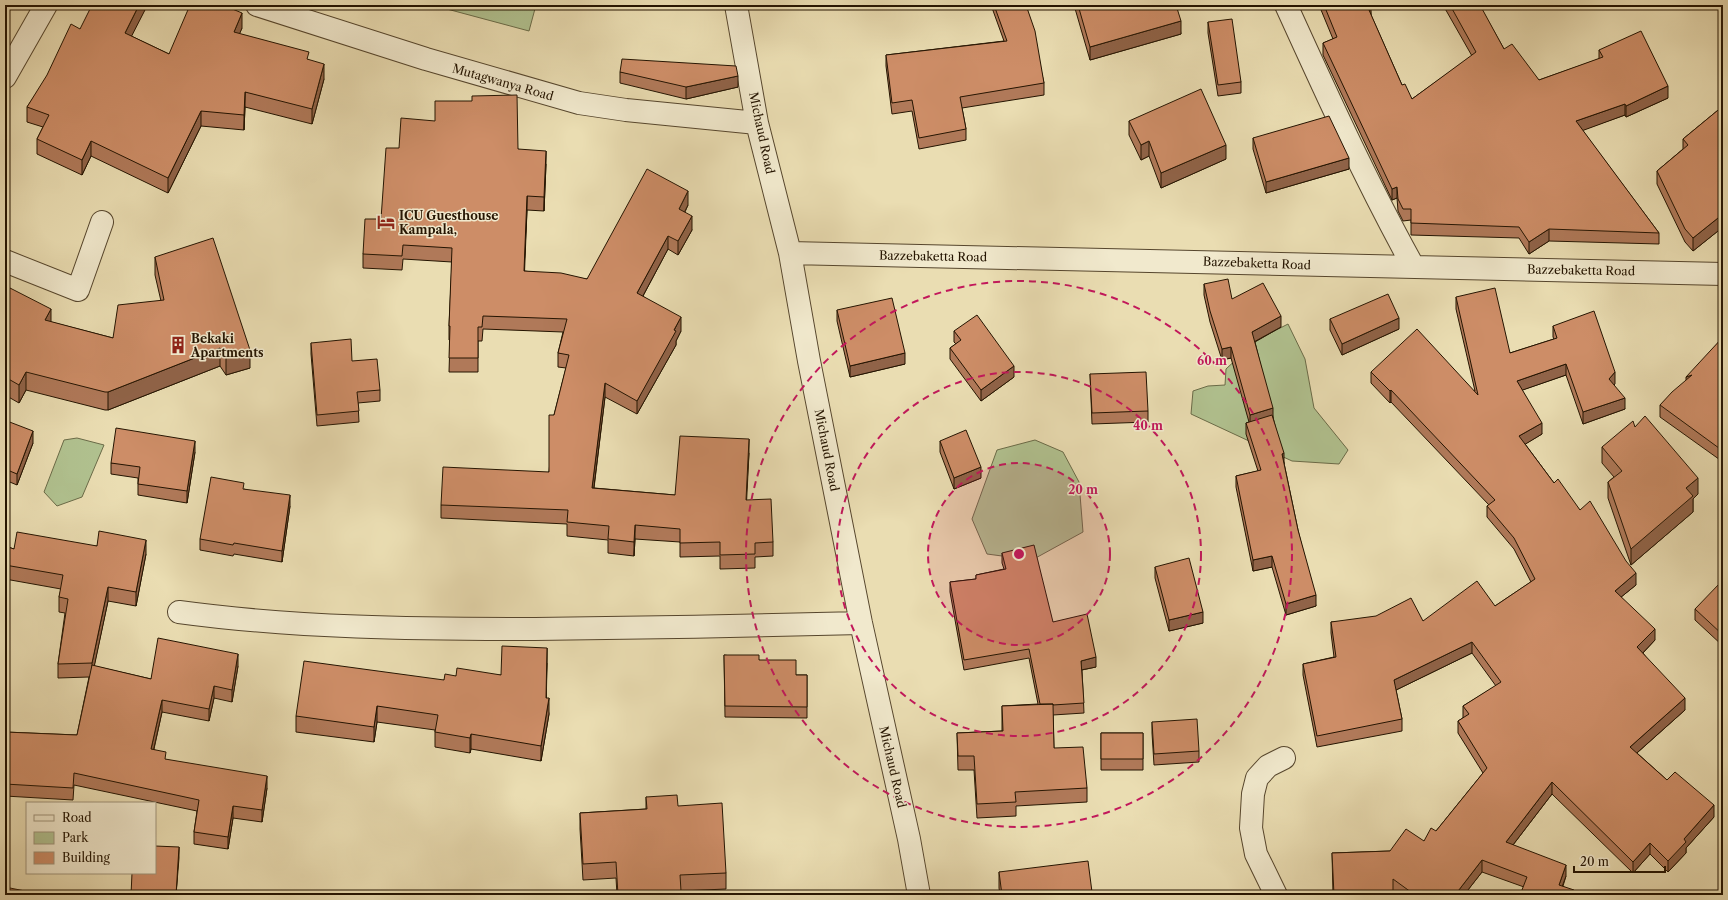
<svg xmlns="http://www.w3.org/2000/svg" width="1728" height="900" viewBox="0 0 1728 900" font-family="'Libre Caslon Text',serif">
  <rect width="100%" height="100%" fill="#eaddb2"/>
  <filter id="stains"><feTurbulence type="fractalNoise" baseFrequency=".005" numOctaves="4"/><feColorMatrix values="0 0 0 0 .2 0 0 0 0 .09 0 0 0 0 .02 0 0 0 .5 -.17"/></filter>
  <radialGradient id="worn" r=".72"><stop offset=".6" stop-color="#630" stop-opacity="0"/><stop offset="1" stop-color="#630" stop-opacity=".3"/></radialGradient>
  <path fill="#b1c290" stroke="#6a6b48" d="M432,5h104l-7,26z
    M1288,324l17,35 9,49 34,42 -9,14 -47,-3 -101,-47 2,-23 15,-5 17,-1 1,-16 31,-29z
    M77,438l27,7 -22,52 -25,9 -13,-14 20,-52z
    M1035,440l28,12 16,30 4,50 -51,28 -45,-6 -15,-35 25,-69z"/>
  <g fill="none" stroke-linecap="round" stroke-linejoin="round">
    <g stroke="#56462d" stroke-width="24">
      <path id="minor" d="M257,5l169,54 153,44 47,7 131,13
        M736,5l21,118 33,130 19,108 52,262 48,216 10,56
        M1286,5c40,88 80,176 127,261
        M5,77l41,-72
        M790,253l933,21
        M5,261l73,29 24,-68
        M179,612c118,16 237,17 356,17 109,-1 217,-3 326,-6
        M1276,895l-20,-41 -5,-26 2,-34 4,-16 11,-12 16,-8"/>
    </g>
    <use href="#minor" stroke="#f1e9cd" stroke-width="22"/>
  </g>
  <path fill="#b07959" stroke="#241401" d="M147,5l-16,31 38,18 73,-26 -3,6 70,26 15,19 -12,45 -67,-17 -1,23 -43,-4 -33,67 -77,-37 -9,19 -45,-21v-15l6,-12 -16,-5v-15l53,-78z
    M991,5h35l18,78v12l-82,13 4,21v11l-47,9 -7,-38 -20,3 -6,-48v-11l118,-14z
    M1074,5h102l5,29 -91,26z
    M1319,5h51l1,10 31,70 10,14 60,-43 -29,-51h43l-5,3 23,41 35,31 60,-21v-9l69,48 -42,19 -1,-2 -43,15 77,103v11l-110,-3 -20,13 -10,-16 -108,-3v-15l-8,1 -5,-10 -1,-13 -5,2 -69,-145v-12l10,-4z
    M1208,22l33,60v11l-23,3 -10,-63z
    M620,72l118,15 -52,12 -66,-16z
    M1723,106v121l-30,24 -8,-9 -28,-58v-13l26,-22v-10z
    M1129,121l97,38 -65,29 -12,-32 -8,4 -12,-25z
    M1253,138l96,31 -83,24 -13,-44z
    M399,148l119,1 28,15 -2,47 -17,-1 -3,61 63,8 101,-74 -3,7 7,18 -14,25 -10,-6 -25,47 38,35 -5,10v4l-39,69 -32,-17 -11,91 81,7 74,-42 -3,47 27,42v14l-18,1v11l-35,1v-13l-40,1v-15l-45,-3 -1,17 -26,-3v-13l-41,-4v-12l-126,-6v-13l108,-33 5,-57 12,-47 -8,-1v-14l5,-21 -80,-3 -1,12h-4v31h-29l1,-32h-1v-14l3,-64 -49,-3 -1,11 -39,-2v-14l18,-35z
    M155,257l95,111 -24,7 -6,-9 -112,44h-3l-79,-20 -7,13 -14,-8v-96l46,23 62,16 48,-37 -6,-26z
    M1204,284l77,43 -26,15 29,121 14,67 18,76 -30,9 -14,-48 -19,4 -17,-84v-11l22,-5 -12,-37v-11l3,-1 -18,-64 -9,2 -12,-38 -6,-27z
    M1456,297l54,56 44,-14 -1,-2v-11l62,58 -1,1 11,24 -42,15 -17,-49 -44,15 20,44 -17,10 29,39 26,27 56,75 -15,12 34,43 -12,13 42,57 -48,43 30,27 47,37 -28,31v5l-18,19 -18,-18 -17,19 -81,-79 -39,51 53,31 -3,10 11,9 -50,-8 -42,-15 -18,23h-65l-6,-4v4h-60l-1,-42 58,-2 34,-10 12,-10 47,-58 -25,-40v-12l5,-3v-12l33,-20 -24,-33 -76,37 6,29v12l-85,16 -14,-72v-11l31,-7 -3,-24v-11l92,-1 72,-15 36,-24 -17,-33 -27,-32v-11l2,-1 -98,-103 -1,1 -19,-20v-11l104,19 -19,-82z
    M837,310l68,54 -55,13 -13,-56z
    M1330,319l69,10 -57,26 -12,-25z
    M954,331l60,46 -33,24 -31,-42v-11l6,-4 -2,-2z
    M1723,337v125l-63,-45v-12l26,-24z
    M311,343l41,18 28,29v11l-22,2 1,19 -42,4 -6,-72z
    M1090,374l58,37v11l-56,2z
    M5,427l28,16 -16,42 -12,-5z
    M1635,427l63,67 -5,5v13l-62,53 -23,-67v-16l6,-5 -12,-14v-16z
    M940,441l41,37 -27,11 -14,-37z
    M195,452l-8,51 -49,-8v-17l-27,-4v-11z
    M244,489l46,17 -8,56 -48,-8 -1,2 -33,-6v-11z
    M5,546l9,3 83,-3 49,8 -10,52 -28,-5 -14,65 57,13 87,-13 -6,36 -18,-4 -5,23 -47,-9 -8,37 12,11 101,28 -5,34 -29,-4 -5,31 -34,-5v-12l3,-21 -123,-26 -1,15 -68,-4v-64l72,3 12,-58 -31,1v-14l7,-51 -6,-1v-15l2,-8 -56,-10z
    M1002,553l51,69 43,45 -14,3 2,43 -31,2 1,33 33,40v14l-71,4v10l-39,2 -3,-48h-16l-1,-37 45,-2v-25l36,-2 -9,-46 -65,12 -14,-78v-10l26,-3v-4l28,-6 -2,-6z
    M1155,567l48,56 -34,8 -14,-53z
    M1723,585v61l-28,-26v-11z
    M724,655l35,5 37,15h11v43l-82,-1z
    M547,663l-1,35 3,16 -8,47 -70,-12 -1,4 -35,-6v-17l-58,-8 -3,20 -78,-10v-16l148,-36 12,-4 45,-1z
    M1152,722l47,29v11l-45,3 -2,-32z
    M1101,733h42v37h-42z
    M646,797l32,9 48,67v16l-45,2v4h-64l-1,-17 -33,2 -3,-51v-16l66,-4z
    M999,872l93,20v3h-92l-1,-7z"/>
  <path fill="#906348" stroke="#241401" d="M139,5l8,1 -22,43v-16z
    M1477,5h9l-9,7z
    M1371,8v12l-2,-10z
    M242,13v15l-8,19v-15z
    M1181,21v13l-91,26v-13z
    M324,64v15l-12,45v-15z
    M738,76v11l-52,12v-12z
    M1668,86v12l-42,19v-11z
    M245,92v15l-1,23v-15z
    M1625,104v11l-49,18v-12z
    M201,111v15l-33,67v-15z
    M91,141v15l-9,19v-15z
    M1149,141v15l-8,4v-15z
    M1226,145v14l-65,29v-15z
    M546,151v13l-2,47v-14z
    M1349,158v11l-83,24v-11z
    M1397,187v11l-5,2v-11z
    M688,191v14l-9,18v-14z
    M527,196v14l-3,75v-14z
    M1723,214v13l-30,24v-13z
    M692,216v14l-14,25v-14z
    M1549,229v12l-20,13v-12z
    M668,236v13l-31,58v-14z
    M51,309v18l-6,-7z
    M1281,316v11l-29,16v-11z
    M681,317v14l-5,10v4l-39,69v-13z
    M1399,318v11l-57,26v-11z
    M1231,347v11l-9,2v-11z
    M220,348v18l-112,44v-18z
    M250,350v18l-24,7v-18z
    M905,353v11l-55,13v-11z
    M1566,364v11l-49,17v-11z
    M1014,366v11l-33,24v-11z
    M26,372v18l-7,13v-18z
    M1615,372v12l-6,6v-11z
    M1692,375l-6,14v-12z
    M605,383v14l-13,105v-14z
    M1391,390v12l-1,1v-12z
    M1625,398v11l-42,15v-12z
    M1273,408v11l-23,7v-11z
    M1542,423v11l-23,14v-12z
    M33,431v12l-16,42v-11z
    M749,439v14l-3,60v-13z
    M195,441v11l-8,51v-12z
    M1284,453v11l-2,-10z
    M981,467v11l-27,11v-11z
    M1698,478v16l-5,5v13l-62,53v-16l55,-61z
    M290,495v11l-8,56v-11z
    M635,525v14l-1,17v-14z
    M146,540v14l-10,52v-14z
    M1272,556v11l-19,4v-11z
    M1636,573v12l-21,17v-11z
    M108,587v14l-16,76v-14z
    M1316,595v11l-30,9v-11z
    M1203,612v11l-34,8v-11z
    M1655,629v11l-18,19v-12z
    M1472,642v11l-78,38v-11z
    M547,648v15l-1,50v-15z
    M238,654v12l-6,36v-12z
    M1096,657v10l-15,3v-9z
    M214,686v12l-5,23v-12z
    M549,698v16l-8,47v-15z
    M1685,698v12l-55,49v-12z
    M162,700v12l-11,49v-12z
    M377,706v16l-3,20v-15z
    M471,734v15l-1,4v-15z
    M267,776v12l-5,34v-12z
    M1552,782v12l-46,60v-12z
    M1714,805v12l-28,31v5l-18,19v-11l16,-22z
    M233,806v12l-5,31v-12z
    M1650,843v11l-17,19v-11z
    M179,847v11l-3,37z
    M1482,860v12l-18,23h-9z
    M1566,865v11l-7,19v-10z"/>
  <path fill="#cd8d67" stroke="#241401" d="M92,5h47l-14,28 44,21 21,-49h33l19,8 -8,19 75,20 -2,7 17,5 -12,45 -67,-17 -1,23 -43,-4 -33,67 -77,-37 -9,19 -45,-21 12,-24 -22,-8 20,-32 24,-51 9,5z
    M994,5h32l9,26 9,52 -84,14 6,32 -47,9 -7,-38 -20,3 -6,-48 121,-14z
    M1078,5h98l5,16 -91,26z
    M1324,5h46l1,3 -2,2 33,75 3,-1 7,15 64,-47 -26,-47h30l24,44 8,-5 27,36 64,-23 -4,-7 42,-19 27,55 -42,20 -1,-2 -49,17 83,112 -110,-4 -20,13 -10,-15 -108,-4v-14h-8l-5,-10 -1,-12 -5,2 -69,-146 14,-6z
    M1232,19l9,63 -23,3 -10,-63z
    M622,59l114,7 2,10 -52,11 -66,-15z
    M1201,89l25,56 -65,28 -12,-32 -8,4 -12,-24z
    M517,95l1,54 28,2 -2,46 -17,-1 -3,75 37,2 26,6 60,-110 41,22 -9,18 13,7 -14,25 -10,-5 -31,57 44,24 -7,13 2,1 -39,70 -32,-18 -13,105 83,7 5,-59 69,3 -3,61 25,-1 2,43 -18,1v11l-35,1v-13l-40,1v-14l-45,-4 -1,17 -26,-3 1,-13 -42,-4 1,-12 -127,-5 2,-38 106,5v-57h5l15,-60 -11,-2 9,-34 -84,-3 -1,11h-4v31h-29l1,-32h-1l3,-78 -49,-3 -1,11 -39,-2 2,-35h16l5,-71h13l2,-30 34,3v-20h37v-5z
    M1723,106v108l-30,24 -8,-9 -28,-58 31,-26 -5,-6z
    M1329,116l20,42 -83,24 -13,-44z
    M213,238l37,112 -24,7 -6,-9 -112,44h-3l-79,-20 -7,13 -14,-8v-78l5,-11 41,21 -6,11 68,18 5,-33 46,-5 -9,-43z
    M1228,279l4,20 31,-16 18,33 -29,16 21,76 -23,7 -19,-68 -9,2 -12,-38 -6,-27z
    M1495,288l15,65 47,-15 -4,-12 41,-15 21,61 -6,7 16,19 -42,14 -17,-48 -49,17 25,42 -23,13 35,47 4,-4 22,31 10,-9 36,60 10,12 -21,18 40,38 -18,18 48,51 -55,49 37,33 8,-8 39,33 -30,34 2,3 -18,19 -18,-18 -17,19 -81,-80 -46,60 60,23 -7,20 15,5 -2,5h-52l7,-18 -45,-17 -27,35h-40l-22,-16v16h-59l-2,-42 58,-2 16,-22 18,12 7,-13 5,3 51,-63 -29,-47 11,-7 -6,-8 38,-24 -29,-40 -78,38 8,39 -85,17 -14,-72 33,-7 -5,-35 45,-6 35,-18 12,23 54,-40 18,25 40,-27 -21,-41 -27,-32 8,-6 -104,-110 -1,1 -19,-19 46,-43 61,66 -22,-98z
    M1388,294l11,24 -57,26 -12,-25z
    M892,298l13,55 -55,13 -13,-56z
    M977,315l37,51 -33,24 -31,-42 11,-8 -7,-9z
    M1723,337v114l-63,-46 12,-13 20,-17 -6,2z
    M351,339l1,22 25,-2 3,31 -23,2 2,19 -42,4 -6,-72z
    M1146,372l2,39 -56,2 -2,-39z
    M1272,415l12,38 -2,1 16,76 18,65 -30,9 -14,-48 -19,4 -17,-84 25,-6 -15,-47z
    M1645,416l53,62 -12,10 7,8 -62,53 -23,-67 14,-11 -20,-24 31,-26 2,6z
    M7,421l26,10 -16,43 -12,-5v-42z
    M116,428l79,13 -8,50 -49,-7 2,-17 -29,-4z
    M966,430l15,37 -27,11 -14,-37z
    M211,477l33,6 -1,6 47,6 -8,56 -48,-8 -1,2 -33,-6z
    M99,531l47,9 -10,52 -28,-5 -16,76 -34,1 10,-65 -9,-2 4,-22 -58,-10v-19l9,3 3,-17 80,14z
    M1034,545l19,77 34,-8 9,43 -15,4 3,42 -31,2v-1h-13l-11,-55 -65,11 -14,-78 26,-3v-4l30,-6 -4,-16z
    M1189,558l14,54 -34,8 -14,-53z
    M1720,583l3,2v50l-28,-26z
    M158,638l80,16 -6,36 -18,-4 -5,23 -47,-9 -11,49 15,3 -1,7 102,17 -5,34 -29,-4 -5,31 -34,-5 5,-32 -125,-27 -1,15 -68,-4v-52l72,3 15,-70 59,14z
    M502,646l45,2 -1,50h3l-8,48 -70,-12 -1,4 -35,-6 3,-17 -61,-9 -3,21 -78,-11 8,-55 140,19 1,-6 11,2 1,-8 44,7z
    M724,655h35v5h37v15h11v32l-82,-1z
    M1053,704l1,44 29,-1 4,41 -72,4 1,10 -39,2 -3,-48h-16l-1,-23 46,-2 -1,-25z
    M1197,719l2,32 -45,3 -2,-32z
    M1101,733h42v26h-42z
    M677,795l1,11 44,-3 4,70 -46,2 1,16 -63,4 -2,-33 -33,2 -3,-51 67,-4 -1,-12z
    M155,846l24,1 -3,48h-45l1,-22h23z
    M1088,861l4,31 -22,3h-68l-3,-23z
    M5,887l25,5 -1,3h-24z"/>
  <circle cx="1019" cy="554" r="91" fill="#c2185b" fill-opacity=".12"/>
  <g fill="none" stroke="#c2185b" stroke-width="2" stroke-dasharray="7 5">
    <circle cx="1019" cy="554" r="91"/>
    <circle cx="1019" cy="554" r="182"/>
    <circle cx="1019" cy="554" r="273"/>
  </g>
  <defs>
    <g id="hotel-bare" transform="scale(1.38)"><path d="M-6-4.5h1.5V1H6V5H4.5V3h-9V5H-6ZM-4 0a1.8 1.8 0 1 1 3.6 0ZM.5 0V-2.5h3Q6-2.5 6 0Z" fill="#8f2418" stroke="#f1e9cd" stroke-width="2.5" paint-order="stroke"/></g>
    <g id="building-bare" transform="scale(1.38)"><path d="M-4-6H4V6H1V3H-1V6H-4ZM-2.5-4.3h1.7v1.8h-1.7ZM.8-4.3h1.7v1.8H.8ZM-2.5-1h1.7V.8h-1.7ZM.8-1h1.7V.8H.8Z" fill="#8f2418" stroke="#f1e9cd" stroke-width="2.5" paint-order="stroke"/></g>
  </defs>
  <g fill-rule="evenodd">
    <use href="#hotel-bare" x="386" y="222"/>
    <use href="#building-bare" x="178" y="345"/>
  </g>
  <g text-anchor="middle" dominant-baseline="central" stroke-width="3" stroke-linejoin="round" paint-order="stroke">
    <g font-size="12" fill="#241401" stroke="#f1e9cd">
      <text transform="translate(503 82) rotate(16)">Mutagwanya Road</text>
      <text transform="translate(762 133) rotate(78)">Michaud Road</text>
      <text transform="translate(933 256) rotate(1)">Bazzebaketta Road</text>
      <text transform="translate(1257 263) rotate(2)">Bazzebaketta Road</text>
      <text transform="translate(1581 270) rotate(1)">Bazzebaketta Road</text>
      <text transform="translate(827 450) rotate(79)">Michaud Road</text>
      <text transform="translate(893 767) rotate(77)">Michaud Road</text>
    </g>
    <g font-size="12" font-weight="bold" fill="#241401" stroke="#f1e9cd" text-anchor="start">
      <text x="399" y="215">ICU Guesthouse<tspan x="399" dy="14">Kampala,</tspan></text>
      <text x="191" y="338">Bekaki<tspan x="191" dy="14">Apartments</tspan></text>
    </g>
  </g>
  <circle cx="1019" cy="554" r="6" fill="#c2185b" stroke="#f1e9cd" stroke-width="2"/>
  <g font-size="12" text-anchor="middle" font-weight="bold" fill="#c2185b" stroke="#f1e9cd" stroke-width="3" stroke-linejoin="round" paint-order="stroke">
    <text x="1212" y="365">60 m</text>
    <text x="1148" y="430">40 m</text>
    <text x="1083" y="494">20 m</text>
  </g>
  <rect width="1728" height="900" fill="none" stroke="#eaddb2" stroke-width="20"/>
  <rect x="6" y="6" width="1716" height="888" fill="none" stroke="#241401" stroke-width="2"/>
  <rect x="10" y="10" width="1708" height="880" fill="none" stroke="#241401"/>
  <rect x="26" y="802" width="130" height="72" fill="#f1e9cd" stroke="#9f947b"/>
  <rect x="34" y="815" width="20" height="6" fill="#f1e9cd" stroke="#9f947b"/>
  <text x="62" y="822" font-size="12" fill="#241401">Road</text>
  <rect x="34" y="832" width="20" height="12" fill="#b1c290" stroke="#9f947b"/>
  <text x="62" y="842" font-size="12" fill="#241401">Park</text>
  <rect x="34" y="852" width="20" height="12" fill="#cd8d67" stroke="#9f947b"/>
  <text x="62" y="862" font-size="12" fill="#241401">Building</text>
  <path d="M1574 866v6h91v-6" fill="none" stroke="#241401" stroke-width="2"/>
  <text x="1580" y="866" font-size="12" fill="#241401" stroke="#f1e9cd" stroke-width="3" paint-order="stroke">20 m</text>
  <rect width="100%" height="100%" filter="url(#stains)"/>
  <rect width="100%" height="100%" fill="url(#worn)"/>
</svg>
